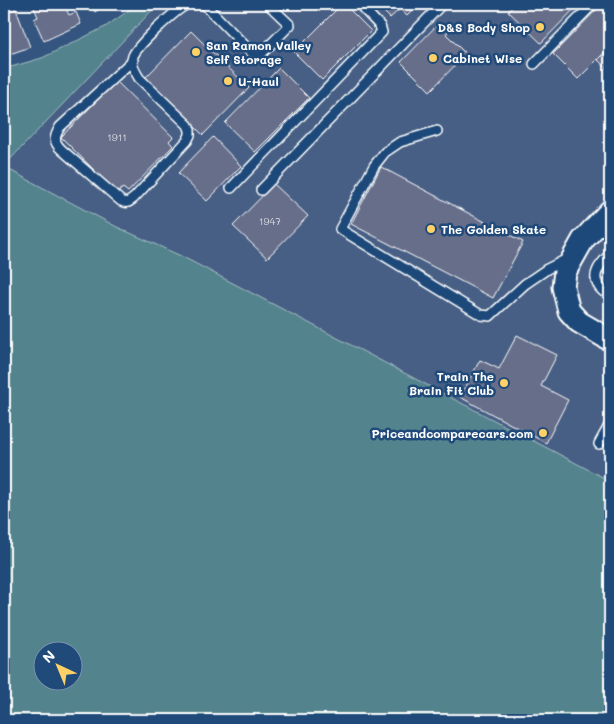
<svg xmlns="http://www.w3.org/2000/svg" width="614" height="724" viewBox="0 0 614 724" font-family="Mali,sans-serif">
  <rect width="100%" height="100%" fill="#34557f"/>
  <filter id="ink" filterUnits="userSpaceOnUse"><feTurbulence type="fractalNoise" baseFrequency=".02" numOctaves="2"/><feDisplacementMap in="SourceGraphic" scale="10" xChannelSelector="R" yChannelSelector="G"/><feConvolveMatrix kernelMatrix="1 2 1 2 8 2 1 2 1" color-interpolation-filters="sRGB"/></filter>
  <g filter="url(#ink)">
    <path fill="#475f84" d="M158,4h452v477l-427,-224 -66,-30 -113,-60z"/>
    <path fill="#52838d" stroke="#a8c1c6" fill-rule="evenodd" d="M138,4h20l-154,162v-97l38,-11 63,-31z
      M4,167l113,60 66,30 427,224v239h-606zM42,652h30v30h-30z"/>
    <path fill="#666e8a" stroke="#fff" d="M35,4h29l5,11 7,-3 5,12 -37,17 -10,-22 4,-2 -5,-12z
      M88,4h19l-12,8z
      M342,4h2l27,27 -49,49 -28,-28z
      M376,4h43l-12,12 -7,-7 -10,9z
      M516,4h63l-38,39 -33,-32z
      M602,4h8v43l-32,32 -25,-25z
      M16,9l14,38 -26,9v-32l3,-2 -3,-9z
      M439,23l9,9 -2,2 20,20 -36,37 -29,-29z
      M191,31l58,57 -46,47 -58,-57z
      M610,47v24l-12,-11z
      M279,68l30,30 -54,54 -30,-29z
      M116,81l57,56 -4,4 4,5 -45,46 -5,-4 -6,5 -56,-56z
      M213,137l28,29 -34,35 -29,-28z
      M381,167l142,75 -30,56 -142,-74z
      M274,184l34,32 -41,42 -34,-32z
      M517,335l40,20 -16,31 27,14 -22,43 -86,-46 20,-37 19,9z"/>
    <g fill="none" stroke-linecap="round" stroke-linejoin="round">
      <g stroke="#fff" stroke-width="12">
        <path id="service" d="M206,4l-1,1 52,53 33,-33 -22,-21
          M133,60l-73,67c-6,10 -7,15 2,23l59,51c6,3 8,1 13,-3l53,-57 3,-6v-5l-2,-5 -49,-47c-4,-7 -9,-14 -6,-22 5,-12 43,-46 54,-52
          M534,64l59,-60
          M437,131l-37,11 -15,10 -11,14 -34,63 141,86 9,1 35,-32 22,-15 20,-10
          M231,188l151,-156 -2,-6 -21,-22
          M261,190l181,-186
          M610,254c-8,9 -19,19 -12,31 3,6 6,8 12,9
          M599,444l11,-20"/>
      </g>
      <g stroke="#fff" stroke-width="25">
        <path id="tertiary" d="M610,211l-27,29 -18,32 -2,15 6,24 10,11 31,18"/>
      </g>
      <use href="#service" stroke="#1f4a7a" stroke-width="9"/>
      <use href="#tertiary" stroke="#1f4a7a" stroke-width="21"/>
    </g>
  </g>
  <g fill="#ffd166" stroke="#1f4a7a" stroke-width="2">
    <circle cx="540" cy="27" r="5"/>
    <circle cx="196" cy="52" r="5"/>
    <circle cx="433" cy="58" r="5"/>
    <circle cx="228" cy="81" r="5"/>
    <circle cx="431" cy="229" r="5"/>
    <circle cx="504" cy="383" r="5"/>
    <circle cx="543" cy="433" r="5"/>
  </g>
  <g text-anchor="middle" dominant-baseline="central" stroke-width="5" stroke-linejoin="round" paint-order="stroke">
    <g font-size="10" fill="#d9dbe2">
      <text x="117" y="137">1911</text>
      <text x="270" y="221">1947</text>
    </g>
    <g font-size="12" font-weight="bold" fill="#fff" stroke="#1f4a7a" text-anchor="start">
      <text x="530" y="27" text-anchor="end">D&amp;S Body Shop</text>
      <text x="206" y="45">San Ramon Valley<tspan x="206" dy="14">Self Storage</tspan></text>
      <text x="443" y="58">Cabinet Wise</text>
      <text x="238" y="81">U-Haul</text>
      <text x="441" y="229">The Golden Skate</text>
      <text x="494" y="376" text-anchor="end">Train The<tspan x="494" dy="14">Brain Fit Club</tspan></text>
      <text x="533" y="433" text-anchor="end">Priceandcomparecars.com</text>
    </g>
  </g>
  <rect width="614" height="724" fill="none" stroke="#1f4a7a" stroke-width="20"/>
  <rect x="10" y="10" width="594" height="704" fill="none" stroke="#fff" stroke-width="2" filter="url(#ink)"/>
  <g transform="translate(58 666) rotate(316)"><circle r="24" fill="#1f4a7a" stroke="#7992af"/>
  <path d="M0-4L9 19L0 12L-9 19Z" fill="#ffd166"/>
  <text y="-8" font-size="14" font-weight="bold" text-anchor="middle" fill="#ffffff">N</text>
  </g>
</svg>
